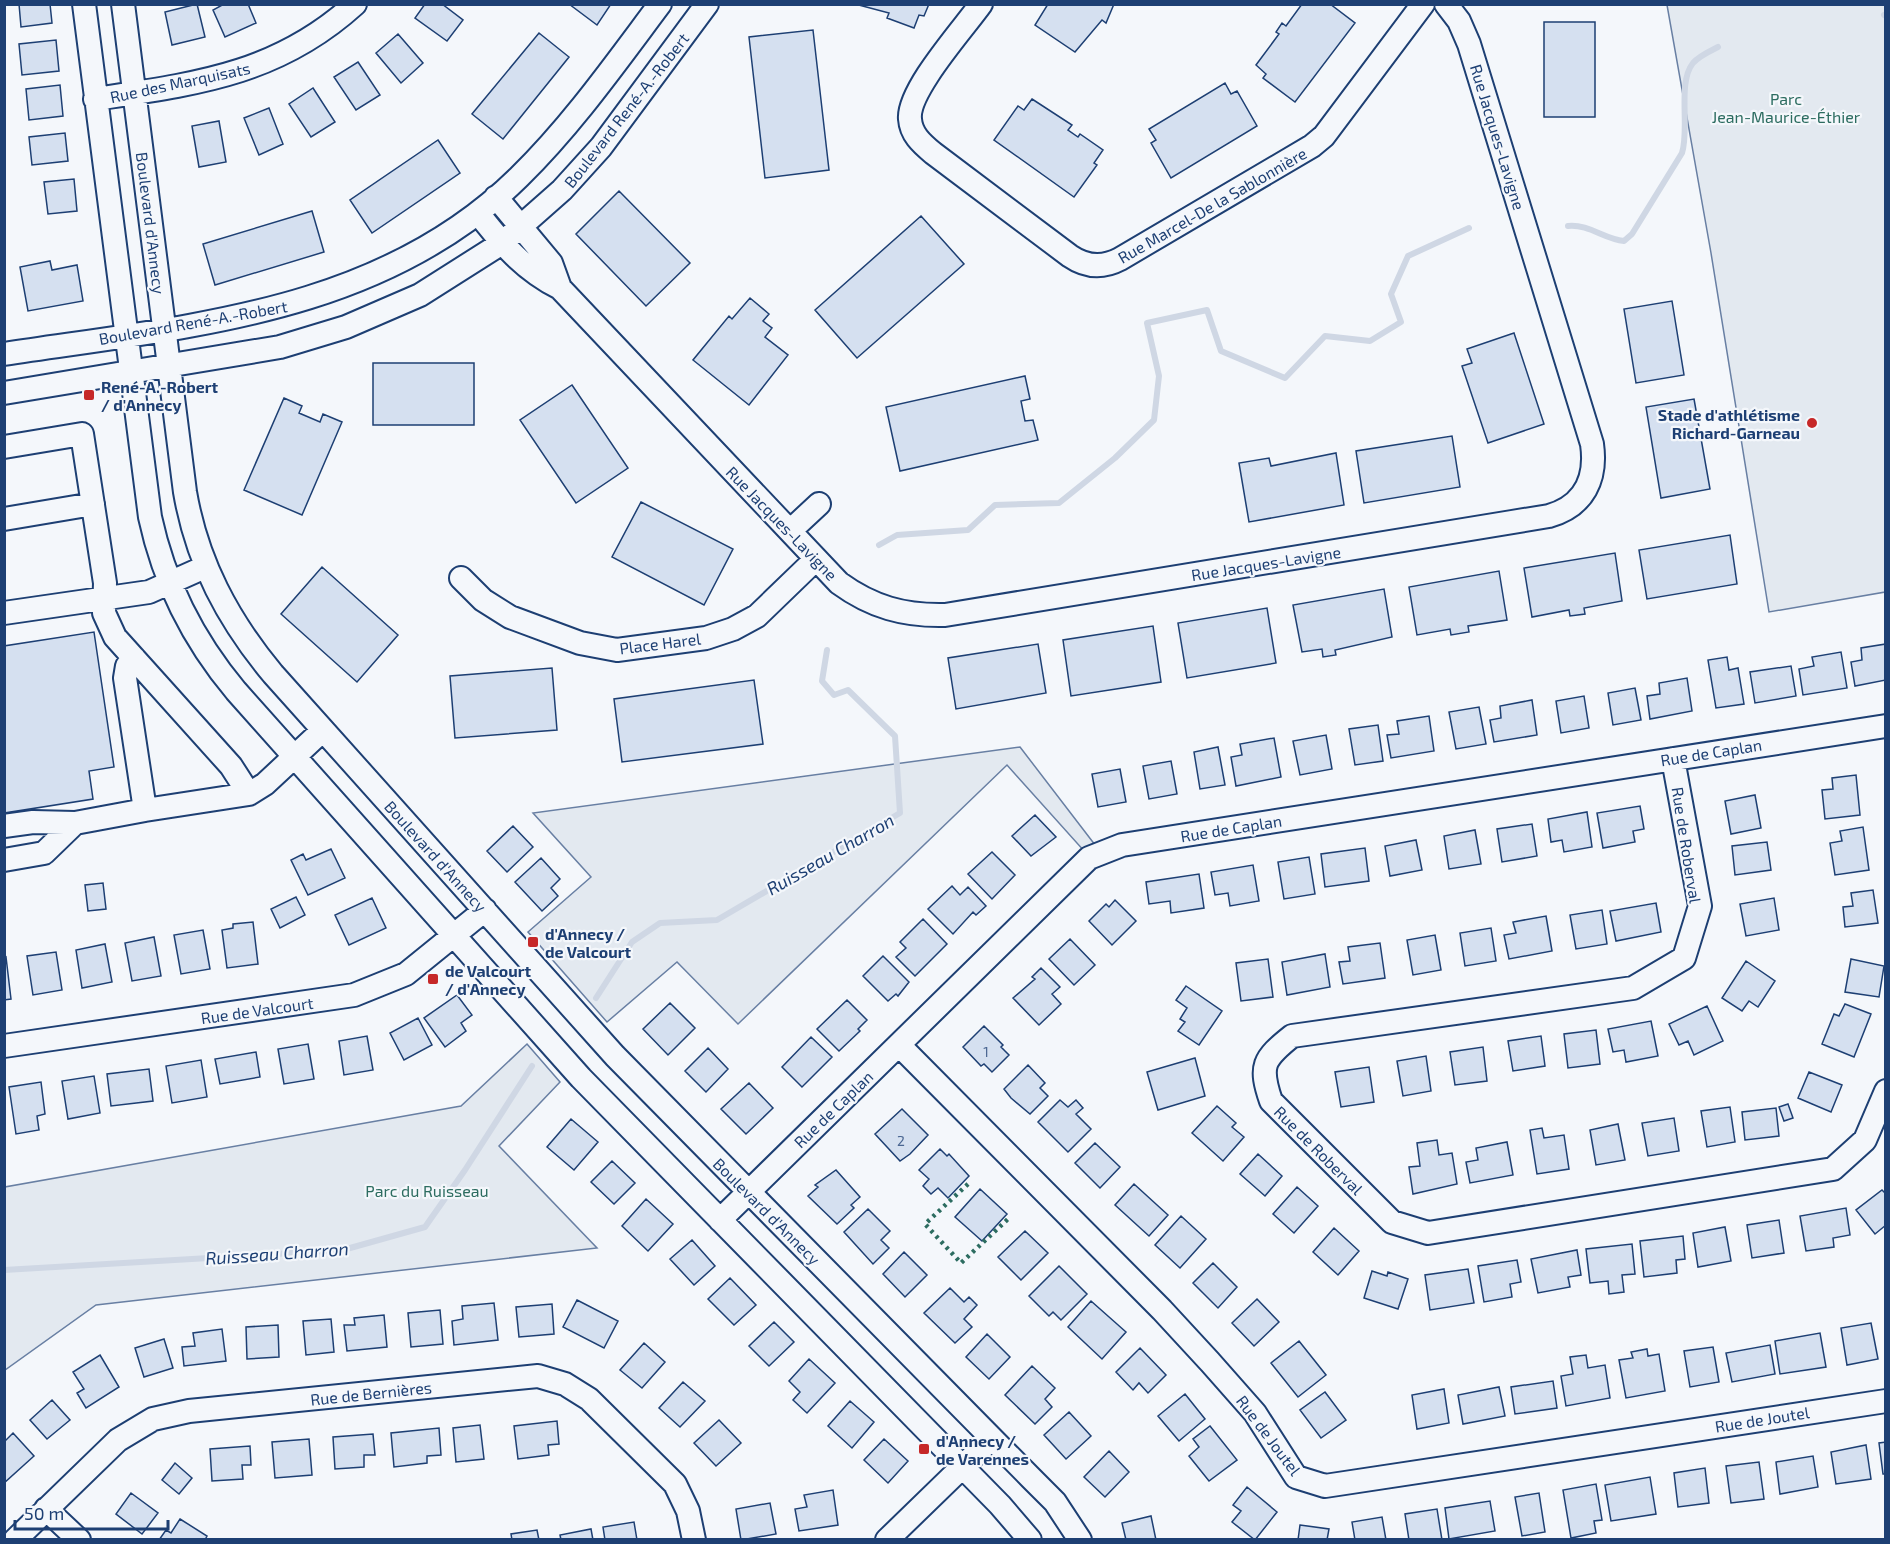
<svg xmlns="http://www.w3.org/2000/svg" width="1890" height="1544" viewBox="0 0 1890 1544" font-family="'Exo 2',sans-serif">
  <rect width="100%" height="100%" fill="#f4f7fb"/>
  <path fill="#e3e9f0" stroke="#687fa3" stroke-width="1.5" d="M1667,5h218v587l-116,20 -58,-359z
    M1020,747l82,107 -8,8 -87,-97 -269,259 -61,-62 -70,60 -79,-90 63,-55 -58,-64z
    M527,1044l33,38 -61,64 98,102 -501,57 -91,65v-183l456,-81z"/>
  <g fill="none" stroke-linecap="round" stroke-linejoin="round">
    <path stroke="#cfd7e4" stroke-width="6" d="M1884,15l2,-1
      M1568,226c21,-2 36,13 56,15l8,-7 50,-81c8,-25 -5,-70 11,-90 6,-7 17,-12 25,-16
      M879,545l18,-10 71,-5 27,-25 64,-2 56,-45 39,-38 5,-44 -12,-53 60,-13 14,41 64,27 40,-42 45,5 31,-19 -10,-28 17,-38 61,-28
      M596,998l36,-56 28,-19 57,-3 183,-107 -5,-77 -47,-46 -14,5 -12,-14 5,-31
      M4,1270l339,-20 82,-23 40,-57 67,-104"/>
  </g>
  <path fill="#d5e0f0" stroke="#1d3f73" stroke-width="1.5" d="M19,4h31l2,19 -31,4z
    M197,4l8,33 -33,8 -7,-33z
    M224,4h24l8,19 -31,14 -12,-27z
    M425,4h17l21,16 -16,21 -32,-23z
    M569,4h42l-14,21z
    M855,4h74l-5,12 -5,-1 -5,13 -27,-10 2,-5z
    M1048,4h66l-8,19 -4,-3 -27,32 -40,-27z
    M1302,4h28l25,19 -60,79 -32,-24 3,-4 -10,-9 23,-31 -3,-2 6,-9 4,3z
    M1544,22h51v95h-51z
    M813,30l16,140 -64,8 -16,-141z
    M539,33l30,24 -66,82 -31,-25z
    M398,34l25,29 -22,20 -25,-30z
    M56,40l3,31 -37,4 -3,-31z
    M358,62l22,33 -24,15 -22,-33z
    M1225,83l6,11 6,-3 20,35 -86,52 -20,-35 5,-3 -7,-11z
    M60,85l3,31 -34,4 -3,-31z
    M313,88l22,34 -24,15 -22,-33z
    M1032,99l40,26 -4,5 10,7 2,-3 23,16 -9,13 3,2 -23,32 -80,-57 24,-34 6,4z
    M269,108l14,36 -24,11 -15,-37z
    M219,121l7,41 -27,5 -7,-41z
    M65,133l3,28 -36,4 -3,-28z
    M438,140l22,33 -88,60 -22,-33z
    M74,179l3,32 -29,3 -4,-32z
    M619,191l71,72 -44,43 -70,-72z
    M312,211l12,41 -109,33 -12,-41z
    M921,216l43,48 -107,94 -42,-48z
    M50,261l2,9 25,-5 6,36 -55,10 -8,-44z
    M750,298l19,16 -6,7 9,7 -7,9 23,18 -39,50 -56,-45 36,-44 3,3z
    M1672,301l12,74 -48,8 -12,-74z
    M1514,333l30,91 -56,19 -26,-77 10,-3 -5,-14z
    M373,363h101v62h-101z
    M1025,376l5,23 -9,2 4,20 8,-1 5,20 -138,31 -14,-64z
    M572,385l56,83 -52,35 -56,-83z
    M284,398l18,8 -3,7 21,9 3,-8 19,8 -40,93 -58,-25z
    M1694,399l16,90 -49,9 -15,-91z
    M1452,436l8,51 -96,16 -8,-52z
    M1336,453l8,52 -95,17 -10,-59 30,-5 2,8z
    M641,502l92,47 -29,56 -92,-48z
    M1730,535l7,49 -90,15 -8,-49z
    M1615,553l7,48 -38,7 1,6 -15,2 -1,-6 -37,7 -8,-49z
    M322,567l76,68 -41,47 -76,-68z
    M1499,571l8,49 -39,6 1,6 -18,3 -1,-6 -33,6 -8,-48z
    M1384,589l8,48 -57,13 1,5 -13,2 -1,-8 -20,3 -9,-47z
    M1267,608l9,55 -89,15 -9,-55z
    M1153,626l8,56 -90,14 -8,-56z
    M94,632l20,135 -25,4 4,28 -89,14v-167z
    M1038,644l8,49 -90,16 -8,-51z
    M1886,644v36l-31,6 -4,-24 11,-2 -1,-12z
    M1841,652l6,36 -44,7 -4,-26 15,-3 -2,-9z
    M1727,657l2,13 9,-2 6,36 -28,4 -8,-48z
    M1791,666l5,30 -41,7 -5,-31z
    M552,668l5,62 -102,8 -5,-62z
    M1687,678l5,33 -42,8 -3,-23 13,-2 -1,-11z
    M754,680l9,64 -141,18 -8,-63z
    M1635,688l6,32 -28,5 -5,-32z
    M1584,696l5,32 -28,5 -5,-32z
    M1532,700l5,35 -43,7 -4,-22 11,-2 -1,-12z
    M1479,707l7,37 -30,5 -7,-37z
    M1429,716l5,35 -43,7 -4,-23 12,-1 -2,-13z
    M1378,725l5,36 -28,4 -6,-36z
    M1326,735l6,34 -32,6 -7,-34z
    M1274,738l7,39 -45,9 -5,-29 11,-2 -2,-11z
    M1218,747l7,38 -25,4 -6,-37z
    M1171,761l6,33 -28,5 -6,-33z
    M1120,769l6,33 -28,5 -6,-33z
    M1856,775l4,40 -35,4 -3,-29 11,-1 -1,-11z
    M1755,795l6,33 -30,6 -6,-33z
    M1640,806l4,23 -11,2 2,11 -32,6 -6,-35z
    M1587,812l5,35 -28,5 -2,-12 -11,2 -3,-23z
    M1035,815l21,22 -25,19 -19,-20z
    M1532,824l5,32 -35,6 -5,-33z
    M513,826l20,21 -26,25 -20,-21z
    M1863,827l6,43 -34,5 -5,-32 12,-2 -2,-10z
    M1475,830l6,34 -32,5 -5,-33z
    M1416,840l6,30 -32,6 -5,-30z
    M1767,842l4,28 -36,5 -3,-29z
    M1365,848l4,33 -44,6 -4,-33z
    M331,849l14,29 -37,17 -17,-35 12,-6 3,6z
    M992,852l23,23 -23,24 -24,-25z
    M1309,857l6,37 -31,5 -6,-37z
    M541,858l19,21 -9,9 7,8 -16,15 -27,-29z
    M1253,865l6,36 -29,5 -2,-13 -13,2 -4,-23z
    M1199,874l5,34 -33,5 -1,-12 -21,3 -3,-22z
    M103,883l3,26 -18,2 -3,-26z
    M952,886l8,9 8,-8 18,19 -10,9 -3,-3 -20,22 -25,-25z
    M1873,890l5,33 -33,4 -2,-20 10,-1 -2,-13z
    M296,897l9,18 -25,13 -9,-19z
    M372,898l14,30 -37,17 -14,-30z
    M1774,898l5,32 -33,6 -6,-32z
    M1115,900l21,21 -24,24 -23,-24 17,-17 3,3z
    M1656,903l5,29 -45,9 -6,-30z
    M1602,910l5,34 -31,5 -6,-34z
    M1546,916l6,35 -43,8 -5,-24 12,-2 -3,-11z
    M923,919l24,25 -32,32 -19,-19 10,-9 -6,-6z
    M253,922l5,42 -31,4 -5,-38 11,-2v-4z
    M1491,928l5,33 -31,5 -5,-33z
    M203,930l7,39 -29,5 -7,-39z
    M1435,935l6,35 -28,5 -6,-35z
    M154,937l7,39 -29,5 -7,-38z
    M1070,939l25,26 -21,20 -25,-26z
    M1380,943l5,35 -42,6 -4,-22 11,-1 -2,-14z
    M105,944l7,38 -30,6 -6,-38z
    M56,952l6,38 -29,5 -6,-39z
    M1325,954l5,33 -43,8 -5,-33z
    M883,956l26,26 -11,14 -2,-2 -8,7 -25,-25z
    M6,957l5,42 -7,1v-42z
    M1268,959l5,38 -32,4 -5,-38z
    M1851,959l33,7 -5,31 -34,-5z
    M1746,961l29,20 -17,26 -9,-6 -7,10 -20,-13z
    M1041,968l19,19 -8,7 9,10 -22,21 -26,-27 22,-19 -3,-2z
    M1186,986l36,25 -23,34 -21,-14 7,-9 -5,-3 7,-11 -11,-8z
    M457,995l15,20 -11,8 5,8 -21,16 -21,-29z
    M847,1000l20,20 -9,9 2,2 -21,20 -22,-22z
    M670,1003l25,25 -27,27 -25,-26z
    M1845,1004l26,10 -17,43 -32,-13 12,-30 5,2z
    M1707,1006l16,35 -29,14 -6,-14 -9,4 -10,-21z
    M418,1018l14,27 -28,15 -14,-27z
    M1651,1021l7,35 -32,6 -2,-12 -11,2 -5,-23z
    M984,1026l19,19 -2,2 8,8 -17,17 -8,-8 -3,2 -18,-19z
    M1596,1030l4,34 -32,4 -4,-34z
    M367,1036l6,34 -29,5 -5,-34z
    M1541,1036l4,30 -32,5 -5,-30z
    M811,1037l21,20 -30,30 -20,-20z
    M308,1044l6,35 -30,5 -6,-35z
    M1483,1047l4,34 -32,4 -5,-33z
    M708,1048l20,21 -22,23 -21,-21z
    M256,1052l4,25 -40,7 -5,-25z
    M1426,1056l5,35 -28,5 -6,-35z
    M1195,1058l10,38 -47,14 -11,-38z
    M201,1060l6,37 -35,6 -6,-37z
    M1028,1065l17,18 -5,5 8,8 -18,18 -19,-16 -7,-9z
    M1369,1067l5,35 -33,5 -6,-35z
    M149,1069l4,32 -42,5 -4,-32z
    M1809,1072l33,13 -11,27 -33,-14z
    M94,1076l6,37 -32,6 -6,-38z
    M41,1082l4,32 -8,2 2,14 -23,4 -7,-47z
    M749,1083l24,25 -27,26 -25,-25z
    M1060,1100l8,7 8,-7 7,8 -7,6 15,15 -23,23 -30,-30z
    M1788,1104l5,14 -9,3 -5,-14z
    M1217,1106l19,17 -4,4 12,10 -21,24 -31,-28z
    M1730,1107l5,35 -28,5 -6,-36z
    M1776,1108l3,28 -34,4 -3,-28z
    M902,1109l26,26 -18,19 -10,7 -25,-27z
    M1674,1118l5,33 -31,5 -6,-33z
    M571,1119l27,23 -24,28 -27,-23z
    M1618,1124l7,36 -29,5 -6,-35z
    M1542,1128l2,10 20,-3 5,34 -32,5 -7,-44z
    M1437,1140l2,15 13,-2 5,31 -44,10 -4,-27 11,-1 -3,-23z
    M1507,1142l6,33 -43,8 -4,-21 12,-2 -2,-12z
    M1095,1143l25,24 -20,21 -25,-25z
    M940,1149l7,7 2,-2 20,22 -21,22 -10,-10 -7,6 -8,-8 6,-7 -10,-9z
    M1258,1154l24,22 -17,20 -25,-22z
    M612,1161l23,22 -21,21 -23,-22z
    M836,1170l24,27 -9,8 3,3 -17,16 -29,-28 10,-9 -3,-2z
    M1134,1184l34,31 -19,21 -34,-31z
    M1297,1187l21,19 -24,27 -21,-19z
    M980,1189l27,25 -25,27 -27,-24z
    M1882,1190l4,4v31l-11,9 -19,-24z
    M646,1199l27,25 -25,27 -26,-25z
    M1846,1208l4,27 -17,3 1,9 -28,4 -6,-35z
    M868,1209l22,22 -9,9 8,8 -16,16 -29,-32z
    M1181,1216l25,23 -26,29 -25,-23z
    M1779,1220l5,33 -32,5 -5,-33z
    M1725,1227l6,34 -33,6 -5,-34z
    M1334,1228l25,23 -21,24 -25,-23z
    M1025,1231l23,22 -27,27 -23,-23z
    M1683,1236l2,23 -9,1 1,13 -33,4 -4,-36z
    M692,1240l23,26 -21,19 -24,-26z
    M1632,1244l3,30 -13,1 2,17 -15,2 -1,-13 -18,2 -4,-34z
    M1577,1250l4,25 -13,2 2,10 -32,6 -7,-34z
    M904,1252l23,23 -22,22 -22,-23z
    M1517,1260l4,22 -11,2 2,13 -28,5 -6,-36z
    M1213,1263l24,24 -19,21 -25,-25z
    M1059,1266l28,28 -26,26 -8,-8 -4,4 -20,-20z
    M1468,1269l6,34 -44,7 -5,-35z
    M1372,1271l15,5 1,-4 20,7 -10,30 -34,-11z
    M730,1278l26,27 -22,20 -26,-26z
    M950,1288l14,14 5,-5 8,8 -13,14 8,8 -17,16 -31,-30z
    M1257,1299l22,23 -25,24 -22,-23z
    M577,1300l41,21 -14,27 -41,-21z
    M1091,1301l35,31 -24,27 -34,-32z
    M494,1303l4,37 -44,5 -2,-24 11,-2 -1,-13z
    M552,1304l2,30 -35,3 -3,-30z
    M440,1310l3,34 -32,3 -3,-34z
    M384,1315l3,32 -40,4 -3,-26h11l-1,-7z
    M331,1319l3,33 -28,3 -3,-34z
    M774,1322l20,20 -25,24 -20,-20z
    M1871,1323l7,36 -31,6 -6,-37z
    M278,1325l1,32 -32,2 -1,-32z
    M222,1329l4,32 -42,5 -2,-19 13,-1 -2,-13z
    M1820,1333l6,34 -46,7 -5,-33z
    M987,1334l23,23 -21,22 -23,-22z
    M164,1339l9,29 -29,9 -9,-29z
    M1299,1341l27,34 -28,22 -27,-34z
    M644,1343l21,19 -23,26 -22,-18z
    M1770,1345l5,29 -43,8 -6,-29z
    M1713,1347l6,35 -29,5 -6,-36z
    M1140,1348l26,27 -18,18 -9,-10 -6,7 -17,-18z
    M1647,1349l1,7 11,-2 6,37 -39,7 -7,-38 14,-2 -2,-6z
    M100,1355l19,32 -33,21 -9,-15 7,-4 -11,-17z
    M1586,1355l2,13 17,-3 5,33 -44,8 -5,-30 12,-2 -3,-17z
    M809,1359l26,24 -28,30 -14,-13 7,-8 -11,-11z
    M1032,1366l23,22 -10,11 7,8 -17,17 -30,-29z
    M1553,1381l4,27 -42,6 -4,-27z
    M683,1382l22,19 -25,26 -21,-19z
    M1499,1387l6,29 -42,8 -5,-29z
    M1444,1389l5,34 -32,6 -5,-34z
    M1325,1392l21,28 -25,18 -21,-28z
    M1185,1394l20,25 -26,22 -21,-25z
    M52,1400l18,20 -23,19 -17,-19z
    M850,1401l24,21 -22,26 -24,-22z
    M1069,1412l22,24 -25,23 -22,-24z
    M719,1420l22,23 -25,23 -22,-23z
    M557,1421l2,23 -11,1 1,10 -31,4 -4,-33z
    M480,1425l4,34 -28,3 -3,-34z
    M1210,1426l27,34 -28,21 -20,-25 10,-9 -6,-8z
    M439,1428l2,27 -14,1v7l-33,4 -3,-34z
    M13,1433l21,23 -30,27v-41z
    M373,1434l2,21h-11v12l-29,2 -2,-32z
    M309,1439l3,36 -37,3 -3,-36z
    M884,1439l24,22 -20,22 -24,-23z
    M1886,1442v32h-3l-4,-31z
    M1866,1445l5,34 -35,5 -5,-32z
    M250,1446l1,19h-9l1,14 -31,2 -2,-32z
    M1109,1451l20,21 -24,25 -21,-20z
    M1813,1456l5,31 -38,7 -4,-32z
    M1759,1462l5,37 -33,4 -5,-37z
    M175,1463l17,15 -13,16 -17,-14z
    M1705,1468l4,35 -31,4 -4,-34z
    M1650,1477l6,37 -45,7 -6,-36z
    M1596,1484l6,36 -8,1 2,12 -25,5 -8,-48z
    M1247,1487l30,25 -22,28 -23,-18 9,-11 -8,-6z
    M833,1490l5,35 -39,6 -4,-22 12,-2 -3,-12z
    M131,1493l27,20 -16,21 -26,-20z
    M1539,1493l6,39 -23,4 -7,-39z
    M1490,1501l5,30 -46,8 -4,-31z
    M770,1503l6,31 -35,6 -5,-31z
    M1437,1509l5,31h-33l-4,-26z
    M1151,1516l5,24h-30l-4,-17z
    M1382,1517l4,23h-31l-3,-18z
    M180,1519l27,17 -2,4h-46l7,-10 5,3z
    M634,1522l3,18h-32l-2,-13z
    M1300,1525l29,4 -2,11h-29z
    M591,1529l2,11h-32l-1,-5z
    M537,1530l2,10h-27l-1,-6z"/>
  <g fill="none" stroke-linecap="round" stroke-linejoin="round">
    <g stroke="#1d3f73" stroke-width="26">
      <path id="minor" d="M84,4l66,513c14,65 44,124 86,174l345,387 419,427 30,35
        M123,4l62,488c12,70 43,128 88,182l342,382 416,422 24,24 25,38
        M981,4c-17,24 -74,87 -71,115 1,15 11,24 23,34l137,103c16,11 33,12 50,3l192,-113 12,-10 99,-132
        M95,99c100,-15 182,-24 260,-95
        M496,197l55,66 9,25
        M478,213c24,31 46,57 82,75l279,295c33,24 65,33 106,32l604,-99c35,-10 48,-37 43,-72l-123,-400 -10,-23 -13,-17
        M4,354c183,-28 376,-40 515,-177 53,-52 96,-113 141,-173
        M4,393l276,-46 66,-20 74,-32 82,-52 60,-53 39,-43 106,-143
        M4,447l78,-13 23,149 -1,30 11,24 116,129 18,28
        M4,519l89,-15
        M790,531l29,-27
        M461,578l22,22 27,17 70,26 37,7 89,-12 27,-9 24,-13 59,-57
        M4,613l145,-21 56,-25
        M134,658l-7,8 -2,12 20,132 104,-16 16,-10 58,-54
        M1673,759l27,147 -16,52 -51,30 -341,48c-29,23 -33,30 -21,65l121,121 36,11 405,-64 32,-29 21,-49
        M4,826l29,-4 42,1
        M4,860l40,-7 31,-30 70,-13
        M899,1045l263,265 48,52 45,51 41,64 29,9 561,-85
        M4,1046l350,-51 52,-21 79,-64
        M720,1220l369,-362 33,-13 764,-119
        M46,1509l33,31
        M15,1540l103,-100 35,-21 36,-8 349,-35 27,8 24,15 86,85 13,27 6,29
        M887,1540l104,-101"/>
    </g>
    <use href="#minor" stroke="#f4f7fb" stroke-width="22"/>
    <path stroke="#2c6c60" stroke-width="4.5" stroke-dasharray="3 4.5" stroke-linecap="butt" d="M968,1184l-43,40 36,39 47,-44"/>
  </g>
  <g fill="#c62828" stroke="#f4f7fb" stroke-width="2">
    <rect x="83" y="389" width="12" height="12" rx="3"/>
    <circle cx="1812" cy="423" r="6"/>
    <rect x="527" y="936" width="12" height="12" rx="3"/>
    <rect x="427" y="973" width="12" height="12" rx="3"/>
    <rect x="918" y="1443" width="12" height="12" rx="3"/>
  </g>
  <g text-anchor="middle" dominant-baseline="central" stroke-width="4.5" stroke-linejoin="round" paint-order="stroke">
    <g font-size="14" fill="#4b6792">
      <text x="986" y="1051">1</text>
      <text x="901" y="1140">2</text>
    </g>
    <g font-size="16" fill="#1d3f73" stroke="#f4f7fb">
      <text transform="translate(180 82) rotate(-12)">Rue des Marquisats</text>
      <text transform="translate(626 110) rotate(-52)">Boulevard René-A.-Robert</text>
      <text transform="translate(1498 137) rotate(73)">Rue Jacques-Lavigne</text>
      <text transform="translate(1212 205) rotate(-30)">Rue Marcel-De la Sablonnière</text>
      <text transform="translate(151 223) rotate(83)">Boulevard d'Annecy</text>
      <text transform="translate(193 322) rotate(-10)">Boulevard René-A.-Robert</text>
      <text transform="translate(782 523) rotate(46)">Rue Jacques-Lavigne</text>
      <text transform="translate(1266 563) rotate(-9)">Rue Jacques-Lavigne</text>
      <text transform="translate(660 643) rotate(-7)">Place Harel</text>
      <text transform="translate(1711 752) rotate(-9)">Rue de Caplan</text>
      <text transform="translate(1231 828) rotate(-9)">Rue de Caplan</text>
      <text transform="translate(1687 845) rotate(81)">Rue de Roberval</text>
      <text transform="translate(436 856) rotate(48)">Boulevard d'Annecy</text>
      <text transform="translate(257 1010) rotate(-8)">Rue de Valcourt</text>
      <text transform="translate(833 1109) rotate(-44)">Rue de Caplan</text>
      <text transform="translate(1319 1150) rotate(45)">Rue de Roberval</text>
      <text transform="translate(767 1211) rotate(45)">Boulevard d'Annecy</text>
      <text transform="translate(371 1393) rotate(-6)">Rue de Bernières</text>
      <text transform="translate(1762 1419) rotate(-9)">Rue de Joutel</text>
      <text transform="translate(1269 1435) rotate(53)">Rue de Joutel</text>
    </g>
    <g font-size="16" fill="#2c6c60" stroke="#f4f7fb">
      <text x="1786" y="98">Parc<tspan x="1786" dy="18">Jean-Maurice-Éthier</tspan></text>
      <text x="427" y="1190">Parc du Ruisseau</text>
    </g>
    <g font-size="16" font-weight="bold" fill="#1d3f73" stroke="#f4f7fb" text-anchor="start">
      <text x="101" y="386">René-A.-Robert<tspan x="101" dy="18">/ d'Annecy</tspan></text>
      <text x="1800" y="414" text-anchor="end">Stade d'athlétisme<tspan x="1800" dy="18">Richard-Garneau</tspan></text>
      <text x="545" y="933">d'Annecy /<tspan x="545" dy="18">de Valcourt</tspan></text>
      <text x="445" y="970">de Valcourt<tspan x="445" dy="18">/ d'Annecy</tspan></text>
      <text x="936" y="1440">d'Annecy /<tspan x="936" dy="18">de Varennes</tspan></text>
    </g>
    <g font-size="18" font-style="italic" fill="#1d3f73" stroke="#f4f7fb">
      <text transform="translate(830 854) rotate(-30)">Ruisseau Charron</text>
      <text transform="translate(277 1253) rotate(-4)">Ruisseau Charron</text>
    </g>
  </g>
  <rect width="1890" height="1544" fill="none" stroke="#1d3f73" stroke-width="12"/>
  <path d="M15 1520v9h153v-9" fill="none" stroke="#1d3f73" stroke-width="3"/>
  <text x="24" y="1520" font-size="18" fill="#1d3f73" stroke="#f4f7fb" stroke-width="4.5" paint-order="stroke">50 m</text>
</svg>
